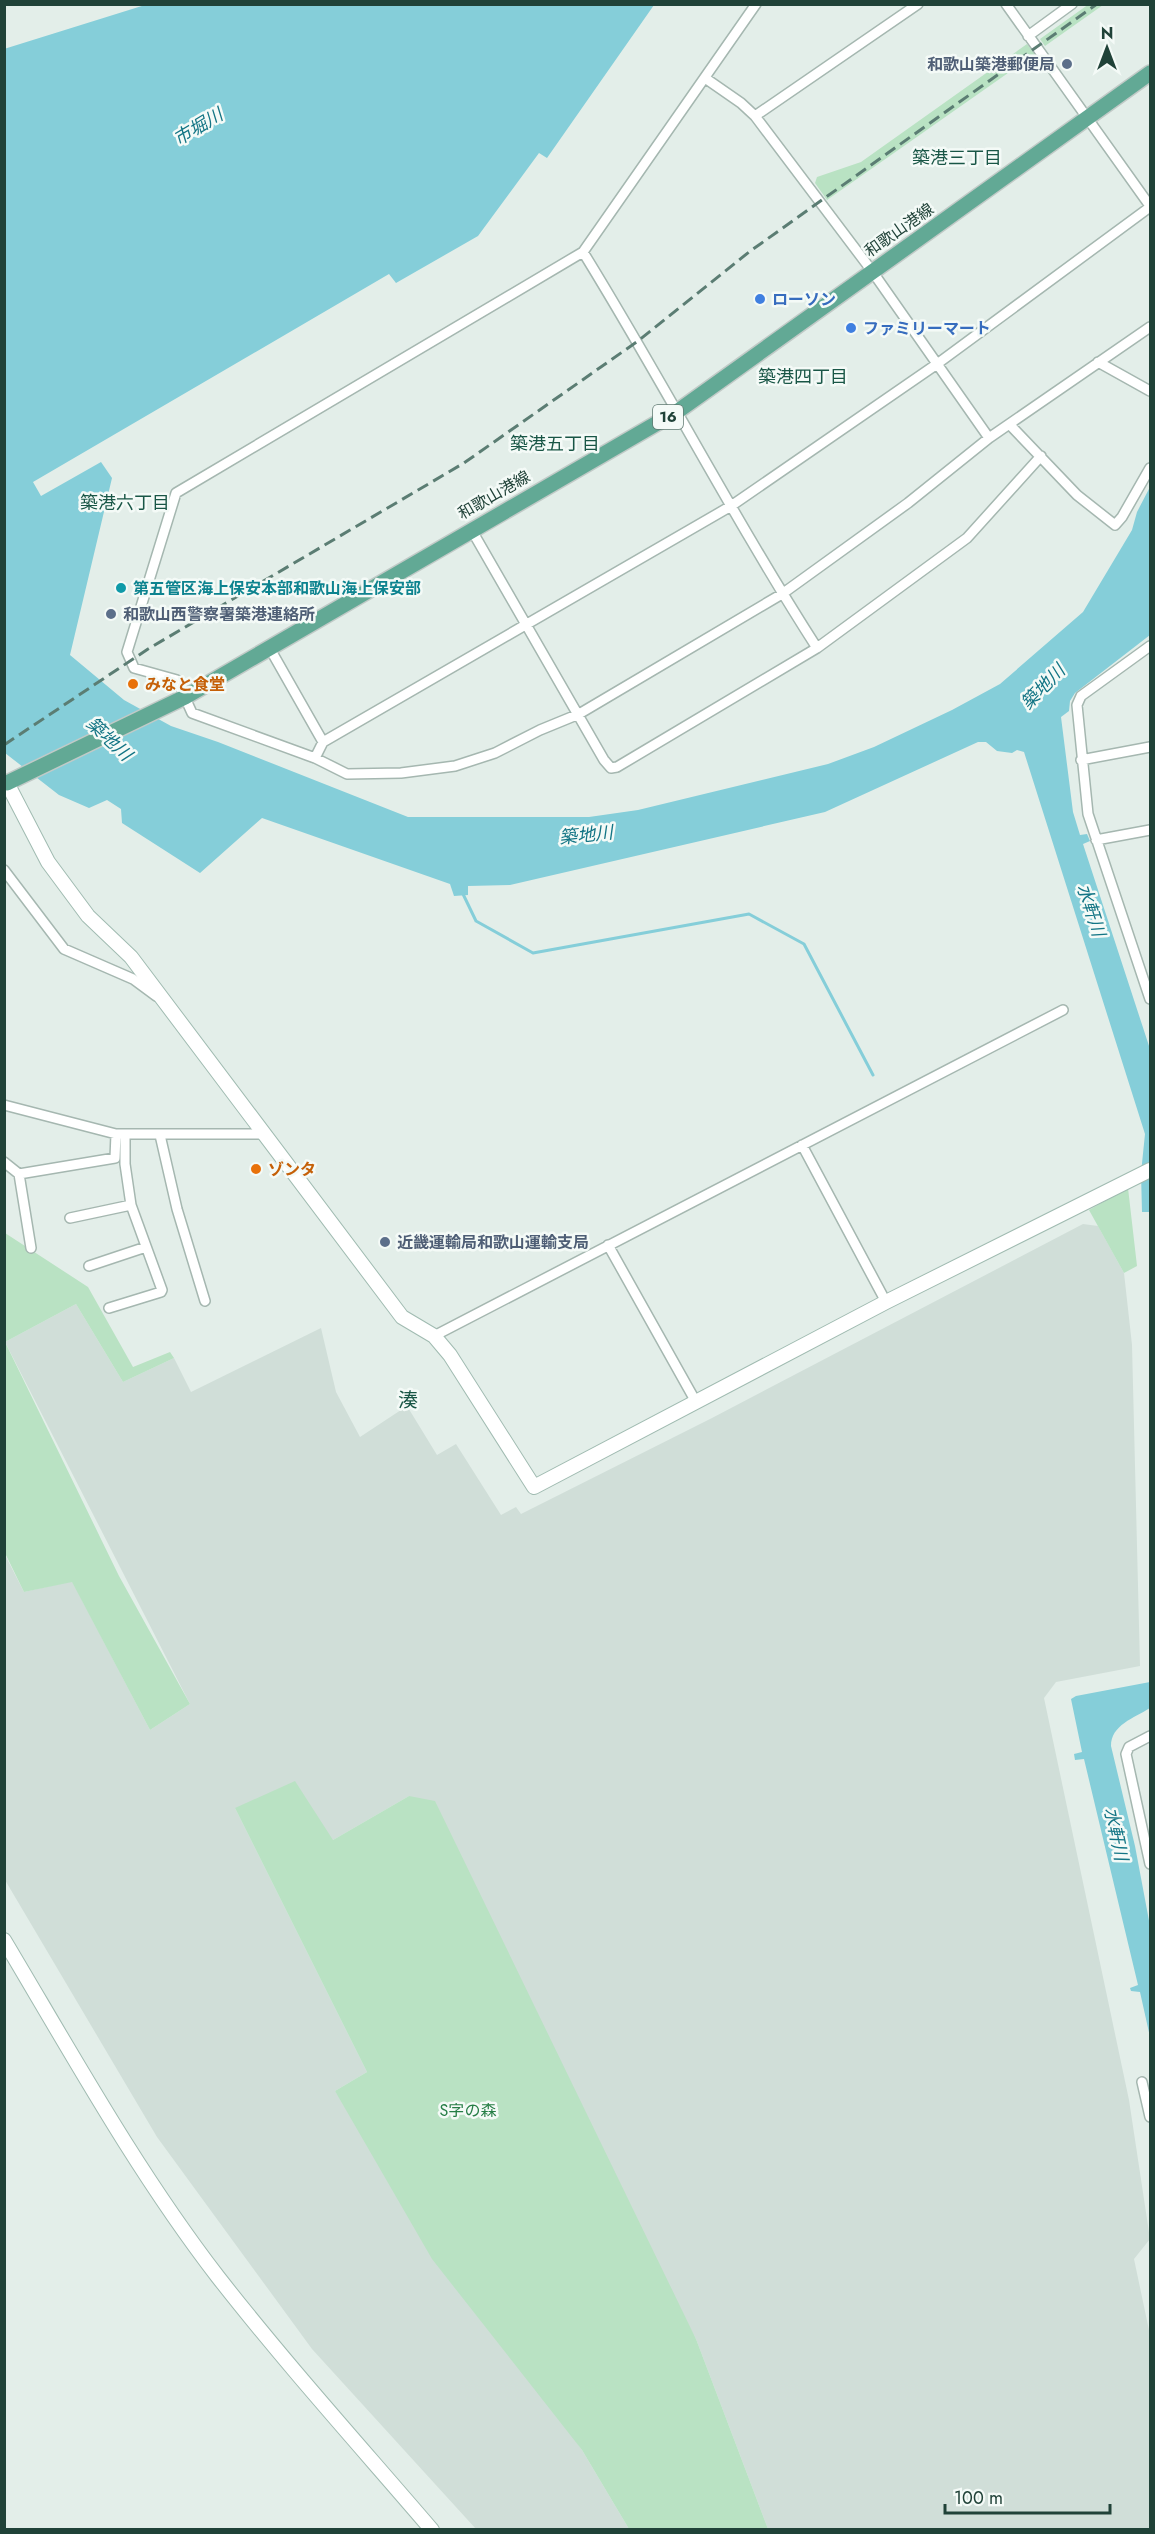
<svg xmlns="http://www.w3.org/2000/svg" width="1155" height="2534" viewBox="0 0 1155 2534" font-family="Jost,'Noto Sans JP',sans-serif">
  <rect width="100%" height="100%" fill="#e3eee9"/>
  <path fill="#d0ded8" d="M1083,1224l15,2 26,47 8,72 8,321 -84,16 -12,16 85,402 21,139 -16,20 16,76v194h-382l-72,-190 -287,-543 -76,44 -98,-32 132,264 -32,19 247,359 47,79h-153l-164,-180 -155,-212 -152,-257 -1,-327 20,39 48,-11 78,149 40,-26 -185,-362 71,-38 47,78 51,-24 17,34 130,-64 15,64 24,45 47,-31 30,49 19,-11 45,71 15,-8 5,7 191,-96z"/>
  <path fill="#b9e2c3" d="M1089,4l14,1 -58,41 -5,-7z
    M1027,44l8,10 -208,146 -12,-17 2,-6 44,-15z
    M1128,1188l9,78 -13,7 -35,-63z
    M5,1233l83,54 45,80 37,-15 4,6 -51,24 -47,-78 -71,38 114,234 71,128 -40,26 -78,-148 -48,10 -19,-39z
    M295,1781l38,59 76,-44 26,5 261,538 72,190h-139l-47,-79 -150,-191 -97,-168 32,-19 -132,-264z"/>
  <path fill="#85ced9" d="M145,5h509l-107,153 -8,-5 -61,83 -82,47 -7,-9 -356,208 8,14 60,-34 11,16 -42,177 54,45 47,26 47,16 190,75h181l49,-7 190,-46 46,-17 78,-37 48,-26 83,-72 49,-82 5,-18 13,-25v148l-75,58 -5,8 -1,10 -8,6 12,95 7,23 7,-1 3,7 -7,3 67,205v188l-1,-25h-7l-1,-39 4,-39 -121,-382 -7,-2 -5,3 -15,-2 -11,-9h-8l-153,70 -315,73 -42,1v9l-14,1 -4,-12 -188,-66 -62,55 -78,-50 -1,-14 -14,-9 -18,8 -30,-13 -54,-42 -1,-704z
    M1150,1682v26c-16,10 -39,17 -39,38l24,100 15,80v111l-10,-45 -9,-1 -1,-3 8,-3 -54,-226 -9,1 -1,-6 8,-2 -11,-53 5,-3z"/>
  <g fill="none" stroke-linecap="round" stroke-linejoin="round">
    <path stroke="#85ced9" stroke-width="3" d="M463,894l13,27 57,32 216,-39 55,30 69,131"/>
    <g stroke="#a5b7b0" stroke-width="12">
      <path id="street" d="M756,4l-173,248 -407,241 -49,159 7,16 43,12 15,33 123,45 32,16 54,-1 54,-7 40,-13 45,-23 39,-16 203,-120 126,-91 81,-65 161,-111
        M1006,4l144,202
        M1028,36l44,-32
        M705,78l36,25 14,13 117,155 117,167
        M755,116l163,-112
        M583,252c81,131 151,267 234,396
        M1098,362l52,29
        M1010,425l67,70 38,30 7,-8 28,-49
        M471,529l133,231 7,8 6,-1 200,-119 150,-110 74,-82
        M1150,646l-69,50 -4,9 11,109 62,185
        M269,647l54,95 -8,16
        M323,742l408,-236 206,-142 213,-157
        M1081,760l69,-13
        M1096,840l54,-10
        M4,870l60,79 69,30 23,17
        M4,1105l112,29h147
        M160,1135l17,74 28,92
        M802,1145l84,157
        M4,1162l15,12 12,74
        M19,1174l96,-16 1,-24
        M70,1218l61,-13
        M608,1245l88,157
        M89,1266l57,-19
        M109,1308l52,-16 1,-2 -31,-85 -6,-41v-30
        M434,1336l629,-326
        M1150,1736l-21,11 -3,7 24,110
        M1142,2082l8,35"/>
    </g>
    <g stroke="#a0bbb1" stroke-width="16">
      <path id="secondary" d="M4,785l3,-2 41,79 40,54 43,41 271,360 32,19 16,19 84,132 352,-185 264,-132
        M4,1940c68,114 133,232 214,337 68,87 142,169 214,253"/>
    </g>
    <g stroke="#c1cac7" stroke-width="18">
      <path id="primary" d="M7,783l178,-86 493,-286 472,-338"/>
    </g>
    <use href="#street" stroke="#fff" stroke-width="9"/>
    <use href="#secondary" stroke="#fff" stroke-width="14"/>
    <use href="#primary" stroke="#62a995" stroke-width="15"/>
    <path stroke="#5b7d73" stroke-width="3" stroke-dasharray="12 6" stroke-linecap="butt" d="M4,745l144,-96 316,-186 174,-122 111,-89 348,-248"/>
  </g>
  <g fill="#5c6f8a" stroke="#f4faf7" stroke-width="2">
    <circle cx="1067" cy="64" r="6"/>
    <circle cx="111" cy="614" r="6"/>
    <circle cx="385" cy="1242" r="6"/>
  </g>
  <g fill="#3f7fe0" stroke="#f4faf7" stroke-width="2">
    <circle cx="760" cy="299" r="6"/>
    <circle cx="851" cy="328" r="6"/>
  </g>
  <circle fill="#0f9aa8" stroke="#f4faf7" stroke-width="2" cx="121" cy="588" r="6"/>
  <g fill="#e8710a" stroke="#f4faf7" stroke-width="2">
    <circle cx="133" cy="684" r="6"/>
    <circle cx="256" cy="1169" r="6"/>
  </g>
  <g text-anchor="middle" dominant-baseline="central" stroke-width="5" stroke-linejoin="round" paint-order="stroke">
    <rect fill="#f4faf7" stroke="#607971" stroke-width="1.5" x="653" y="405" width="30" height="24" rx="4.5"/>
    <g font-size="15" font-weight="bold" fill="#204238">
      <text x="668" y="417">16</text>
    </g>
    <g font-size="16" font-weight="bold" fill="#4e5e75" stroke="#f4faf7" text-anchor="start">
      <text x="1055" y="64" text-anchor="end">和歌山築港郵便局</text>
      <text x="123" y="614">和歌山西警察署築港連絡所</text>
      <text x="397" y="1242">近畿運輸局和歌山運輸支局</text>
    </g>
    <g font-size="16" fill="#204238" stroke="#f4faf7">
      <text transform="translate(899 230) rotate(-35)">和歌山港線</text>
      <text transform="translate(494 495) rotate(-30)">和歌山港線</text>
    </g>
    <g font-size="16" font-weight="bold" fill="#366cbe" stroke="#f4faf7" text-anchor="start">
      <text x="772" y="299">ローソン</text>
      <text x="863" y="328">ファミリーマート</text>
    </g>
    <g font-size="16" font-weight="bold" fill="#0d838f" stroke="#f4faf7" text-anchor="start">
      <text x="133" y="588">第五管区海上保安本部和歌山海上保安部</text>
    </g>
    <g font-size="16" font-weight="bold" fill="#c56008" stroke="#f4faf7" text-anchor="start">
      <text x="145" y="684">みなと食堂</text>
      <text x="268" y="1169">ゾンタ</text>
    </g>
    <g font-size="16" fill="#257d45" stroke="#f4faf7">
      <text x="468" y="2110">S字の森</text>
    </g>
    <g font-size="18" font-style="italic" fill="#137585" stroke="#f4faf7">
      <text transform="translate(198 127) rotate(-31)">市堀川</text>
      <text transform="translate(1043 687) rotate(-46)">築地川</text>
      <text transform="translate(109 739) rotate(43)">築地川</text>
      <text transform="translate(586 835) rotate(-6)">築地川</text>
      <text transform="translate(1091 910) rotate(72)">水軒川</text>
      <text transform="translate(1116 1834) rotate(78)">水軒川</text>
    </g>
    <g font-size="18" fill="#195646" stroke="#f4faf7">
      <text x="957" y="158">築港三丁目</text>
      <text x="803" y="377">築港四丁目</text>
      <text x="555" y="444">築港五丁目</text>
      <text x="125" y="503">築港六丁目</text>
    </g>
    <g font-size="20" fill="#195646" stroke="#f4faf7">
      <text x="408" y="1400">湊</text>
    </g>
  </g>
  <rect width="1155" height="2534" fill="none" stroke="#204238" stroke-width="12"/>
  <g transform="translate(1107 48)" stroke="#f4faf7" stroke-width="4.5" paint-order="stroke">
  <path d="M0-4.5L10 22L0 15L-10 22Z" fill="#204238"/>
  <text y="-9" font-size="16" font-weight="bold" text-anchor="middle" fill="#204238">N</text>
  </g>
  <path d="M945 2504v9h165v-9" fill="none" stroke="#204238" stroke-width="3"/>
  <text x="954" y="2504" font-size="18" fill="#204238" stroke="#f4faf7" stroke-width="4.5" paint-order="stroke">100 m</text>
</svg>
